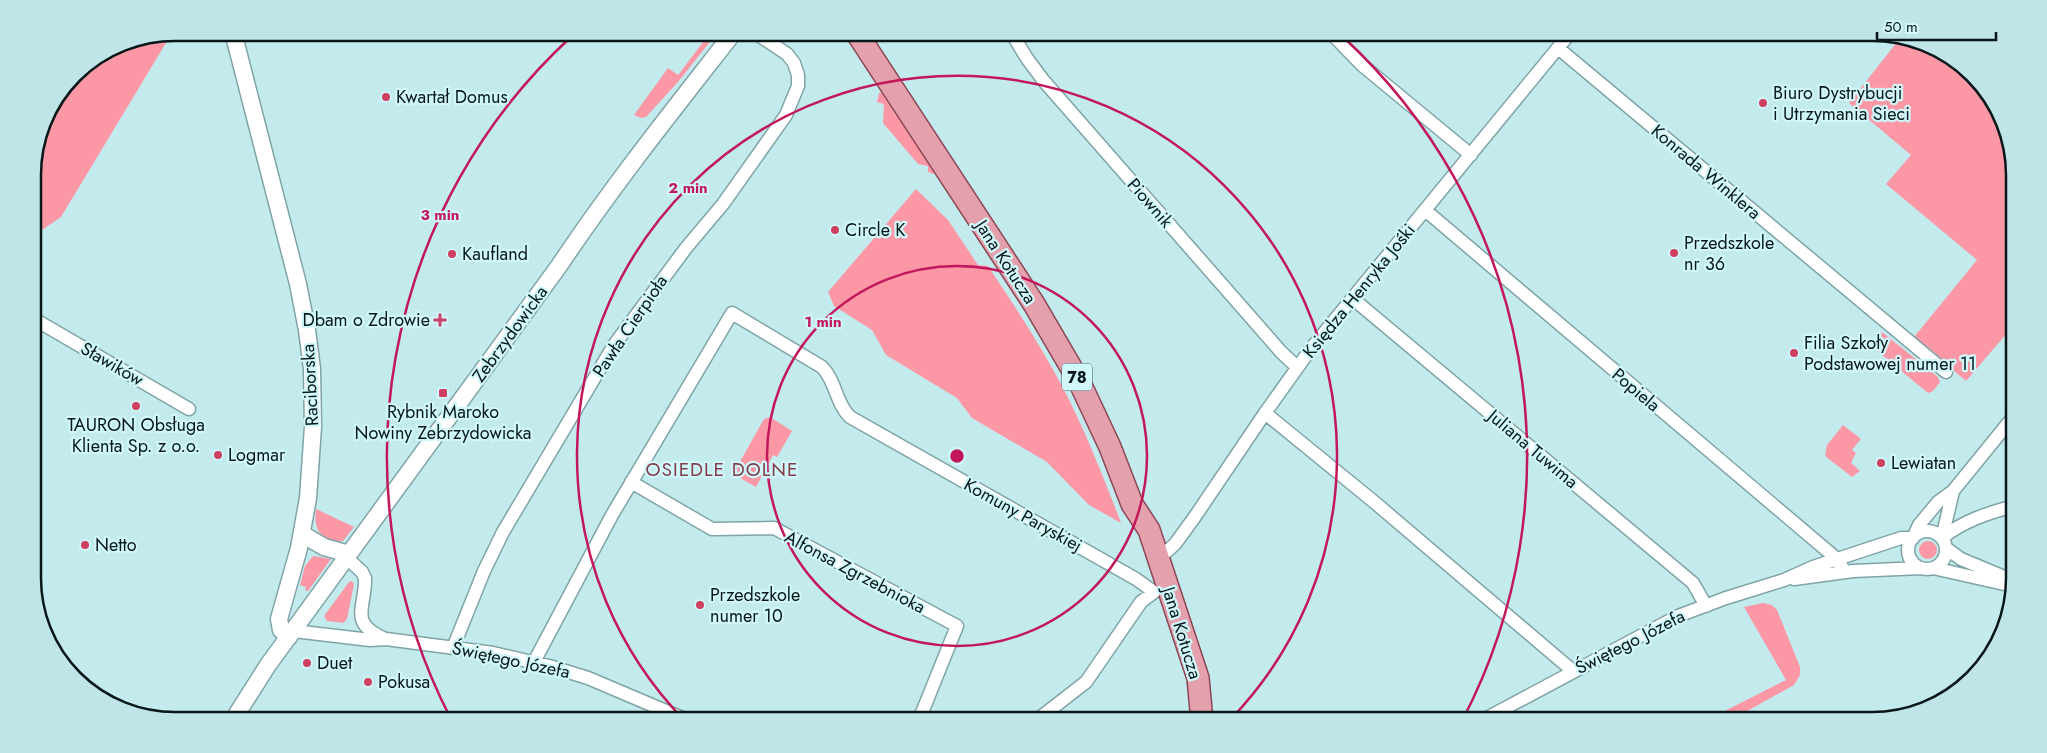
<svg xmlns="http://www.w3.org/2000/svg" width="2047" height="753" viewBox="0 0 2047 753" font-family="Jost,sans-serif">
  <rect width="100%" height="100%" fill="#c3eaed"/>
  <path fill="#fc98a6" d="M172,33l-111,184 -19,13 -9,-5v-59l14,-54 34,-44 40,-25z
    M710,33h7l-39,49 -32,35 -5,1 -7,-3 34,-47 10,7z
    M1901,37l16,3 62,41 34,75 1,169 -48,56 -52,-44 63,-77 -91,-76 25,-29 -62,-52z
    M881,92l53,80 -1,2 -5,-2v-6l-10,-2 -35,-41 1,-19 -7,-2 2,-9z
    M916,189l32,31 30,45 10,1c26,39 52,78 74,120 23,44 41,90 59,137l-32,-18 -42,-43 -75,-44 -15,-20 -71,-43 -14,-25 -38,-24 -6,-14z
    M1882,332l56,45 2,5 -7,9 -5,2 -57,-47z
    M770,417l22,14 -15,26 -4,-2 -17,32 -23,-13 31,-55z
    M1843,425l18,14 -9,11 4,3 -5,10 9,8 -8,6 -27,-21 2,-11z
    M316,509l38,18 -11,14c-22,2 -30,-12 -27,-32z
    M1919 550a9 9 0 1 1 18 0a9 9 0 1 1-18 0Z
    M313,556l18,3 -23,32 -3,-1 1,-3 -6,-2 5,-19z
    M352,581l2,3 -7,35 -4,4 -16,-2 -3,-5 25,-34z
    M1763,603l9,2 5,5 23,57v8l-6,10 -63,35h-24l79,-40 -42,-73z"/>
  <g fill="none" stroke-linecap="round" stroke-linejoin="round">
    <g stroke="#7fa4a7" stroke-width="15">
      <path id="minor" d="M1011,32l15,25 17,23 238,272 16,15
        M1330,32l32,33 109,90
        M1558,48l388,324
        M1425,210l412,349 8,13
        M1352,298l341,285 13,23
        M34,319l155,90
        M1265,413l108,88 200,170
        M631,482l81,47 62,-1 183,98 -38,94
        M1908 550a19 19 0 1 1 38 0a19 19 0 1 1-38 0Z
        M1942,538c21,-17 46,-25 72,-32
        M1942,538l11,-47
        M1946,548l15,11 53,22
        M1158,557l7,-4 10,-9 19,-26 71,-105 45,-63 261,-318
        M347,558l15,14 3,6c1,29 -17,44 18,60
        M1933,568l80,18
        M1794,579l59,-8 68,-3
        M294,631l76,9 16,-1 107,14 56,13 39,12 99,42
        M453,648l31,-77 19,-39 111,-187 72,-97 37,-44 63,-89 12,-29v-11l-4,-12 -7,-9 -33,-22
        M534,662l78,-147 120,-202 90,54c14,14 14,37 28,50l286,162 18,13 -13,10 -55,80 -49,38
        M1483,720l195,-104 48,-18 58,-18 29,-13 88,-29h12l6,-13 19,-23 15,-11 61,-75"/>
    </g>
    <g stroke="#7fa4a7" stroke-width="19">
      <path id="tertiary" d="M233,32l65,252 9,46 5,39 1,58 -5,71 -9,50 -20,71 2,11 8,7
        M302,534l22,13 25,7
        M233,720l35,-55 291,-399c54,-81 115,-157 175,-234"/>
    </g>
    <g stroke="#8c4755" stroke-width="24">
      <path id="primary" d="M856,32l178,272 45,77 31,66 22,57 17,26 49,148 3,32"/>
    </g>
    <use href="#minor" stroke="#fff" stroke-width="12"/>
    <use href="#tertiary" stroke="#fff" stroke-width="16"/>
    <use href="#primary" stroke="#e4a0ac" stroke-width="21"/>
  </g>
  <g fill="none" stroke="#c2185b" stroke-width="2.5">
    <circle cx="957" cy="456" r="190"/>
    <path d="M684 720A380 380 0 1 1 1230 720"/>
    <path d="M451 719A570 570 0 0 1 572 36M1342 36A570 570 0 0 1 1463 719"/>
  </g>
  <g fill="#ce3f60" stroke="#d0f7fa" stroke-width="2">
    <circle cx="386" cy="97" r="5"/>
    <circle cx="1763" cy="103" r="5"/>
    <circle cx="835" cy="230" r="5"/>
    <circle cx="1674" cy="253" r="5"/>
    <circle cx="452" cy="254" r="5"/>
    <path d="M437.5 312.5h5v5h5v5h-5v5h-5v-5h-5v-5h5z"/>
    <circle cx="1794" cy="353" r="5"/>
    <rect x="438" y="388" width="10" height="10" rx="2.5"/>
    <circle cx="136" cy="406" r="5"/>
    <circle cx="218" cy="455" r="5"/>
    <circle cx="1881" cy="463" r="5"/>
    <circle cx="85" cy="545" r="5"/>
    <circle cx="700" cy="605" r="5"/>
    <circle cx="307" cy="663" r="5"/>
    <circle cx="368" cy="682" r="5"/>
  </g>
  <g text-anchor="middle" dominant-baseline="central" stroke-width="4.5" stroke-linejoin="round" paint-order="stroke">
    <rect fill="#d0f7fa" stroke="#455a5c" stroke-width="1" x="1062" y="363.5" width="30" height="27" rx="4"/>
    <g font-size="16" font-weight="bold" fill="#091719">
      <text x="1077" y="377">78</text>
    </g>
    <g font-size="18" fill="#091719" stroke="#d0f7fa" text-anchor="start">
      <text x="1773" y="93">Biuro Dystrybucji<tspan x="1773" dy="21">i Utrzymania Sieci</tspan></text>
      <text x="396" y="97">Kwartał Domus</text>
      <text x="845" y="230">Circle K</text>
      <text x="1684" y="243">Przedszkole<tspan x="1684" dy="21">nr 36</tspan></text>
      <text x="462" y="254">Kaufland</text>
      <text x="430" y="320" text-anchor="end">Dbam o Zdrowie</text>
      <text x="1804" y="343">Filia Szkoły<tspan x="1804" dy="21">Podstawowej numer 11</tspan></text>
      <text x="443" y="412" text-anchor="middle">Rybnik Maroko<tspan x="443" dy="21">Nowiny Zebrzydowicka</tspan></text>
      <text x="136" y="425" text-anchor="middle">TAURON Obsługa<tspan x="136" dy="21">Klienta Sp. z o.o.</tspan></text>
      <text x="228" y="455">Logmar</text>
      <text x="1891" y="463">Lewiatan</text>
      <text x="95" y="545">Netto</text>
      <text x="710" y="595">Przedszkole<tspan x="710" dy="21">numer 10</tspan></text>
      <text x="317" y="663">Duet</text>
      <text x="378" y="682">Pokusa</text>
    </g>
    <g font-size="18" fill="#091719" stroke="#d0f7fa">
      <text transform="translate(1706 172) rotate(40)">Konrada Winklera</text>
      <text transform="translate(1150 203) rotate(49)">Piownik</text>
      <text transform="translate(1006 262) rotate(57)">Jana Kotucza</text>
      <text transform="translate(1359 291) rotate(-51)">Księdza Henryka Jośki</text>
      <text transform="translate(630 326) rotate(-56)">Pawła Cierpioła</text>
      <text transform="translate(510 334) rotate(-54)">Zebrzydowicka</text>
      <text transform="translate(112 364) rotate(30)">Sławików</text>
      <text transform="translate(310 385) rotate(-93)">Raciborska</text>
      <text transform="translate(1636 390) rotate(40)">Popiela</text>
      <text transform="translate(1533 449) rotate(40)">Juliana Tuwima</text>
      <text transform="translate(1023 515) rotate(29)">Komuny Paryskiej</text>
      <text transform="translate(855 572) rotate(28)">Alfonsa Zgrzebnioka</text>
      <text transform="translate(1182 633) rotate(73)">Jana Kotucza</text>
      <text transform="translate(1630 642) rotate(-27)">Świętego Józefa</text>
      <text transform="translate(511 660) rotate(12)">Świętego Józefa</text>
    </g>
    <g font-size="19" letter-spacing="1" fill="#833b47" stroke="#d0f7fa">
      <text x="722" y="469">OSIEDLE DOLNE</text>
    </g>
  </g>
  <path d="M0 0H2047V753H0ZM175 41H1872A134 134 0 0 1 2006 175V578A134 134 0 0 1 1872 712H175A134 134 0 0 1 41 578V175A134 134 0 0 1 175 41Z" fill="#c0e5e8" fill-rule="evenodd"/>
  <path fill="none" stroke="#091719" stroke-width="2.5" d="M175 41H1872A134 134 0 0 1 2006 175V578A134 134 0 0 1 1872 712H175A134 134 0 0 1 41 578V175A134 134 0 0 1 175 41Z"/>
  <circle cx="957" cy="456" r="8" fill="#c2185b" stroke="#d0f7fa" stroke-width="2.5"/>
  <g font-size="15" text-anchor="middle" font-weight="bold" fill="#c2185b" stroke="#d0f7fa" stroke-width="4.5" stroke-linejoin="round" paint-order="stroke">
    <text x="688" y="193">2 min</text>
    <text x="440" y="220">3 min</text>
    <text x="823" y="327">1 min</text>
  </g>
  <path d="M1877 32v8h119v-8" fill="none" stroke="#091719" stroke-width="2.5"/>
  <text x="1884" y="32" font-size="15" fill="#091719" stroke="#d0f7fa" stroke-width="4" paint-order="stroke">50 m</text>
</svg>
